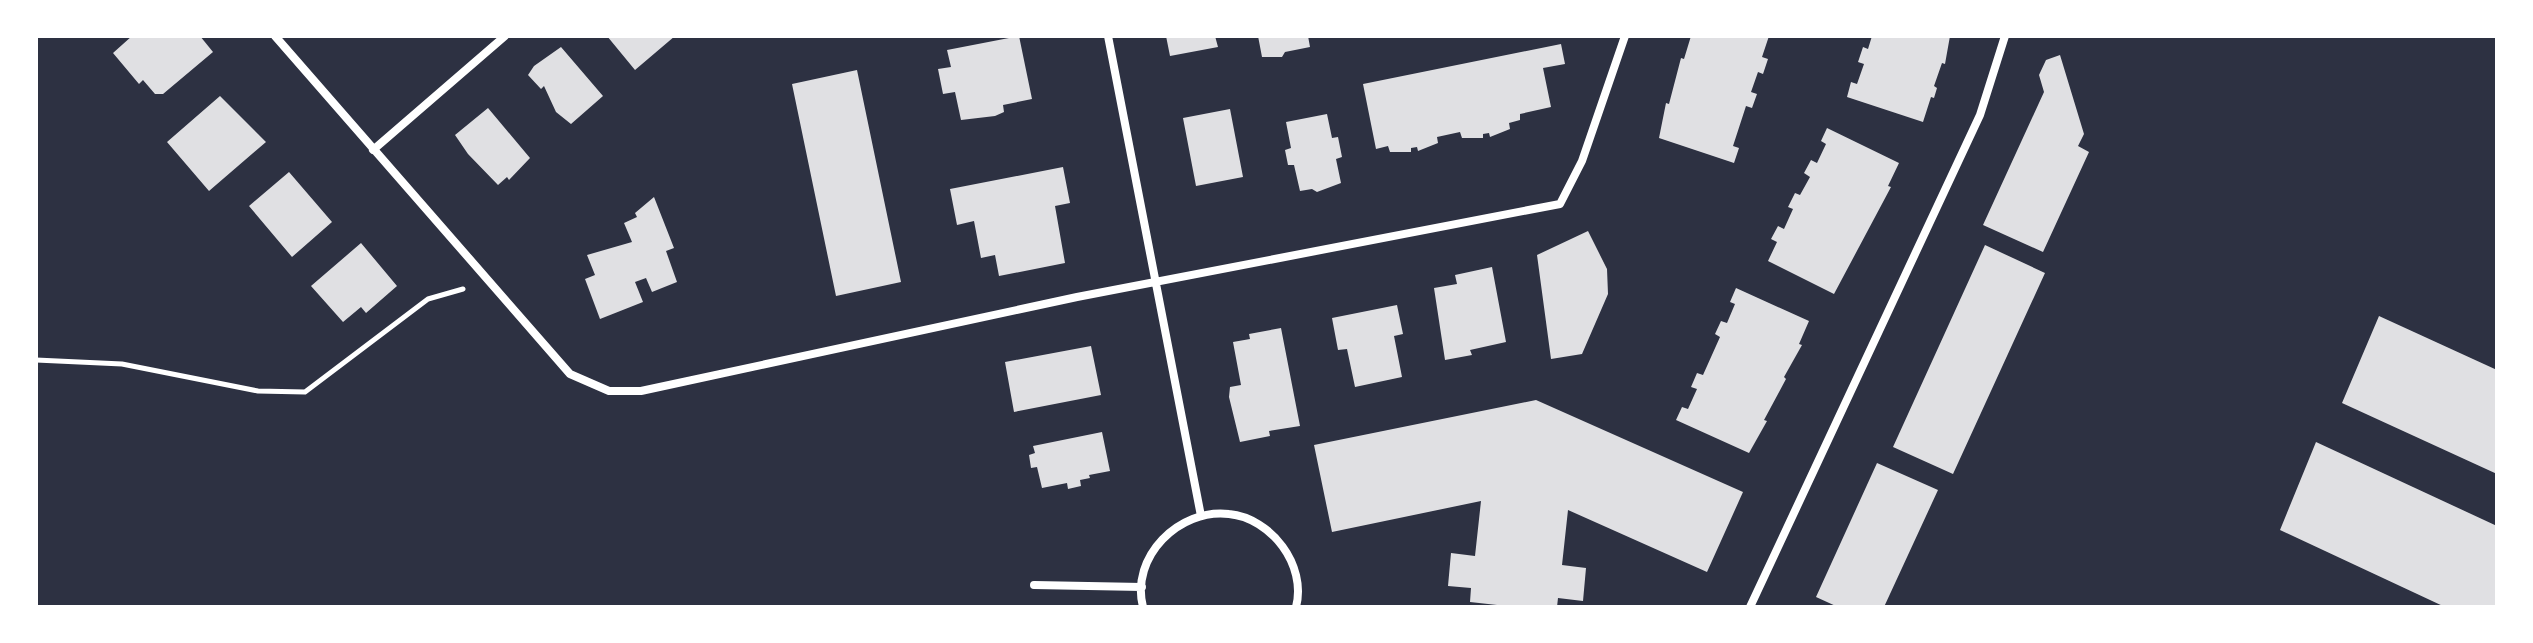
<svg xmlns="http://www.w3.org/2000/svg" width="2533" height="643" viewBox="0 0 2533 643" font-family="'Source Sans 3',sans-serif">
  <rect width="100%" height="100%" fill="#2d3142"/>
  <path fill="#e0e0e3" d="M132,36h68l13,16 -50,42h-8l-12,-14 -4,4 -26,-31z
    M607,36h68l-40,34z
    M1019,36l13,63 -29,6 1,7 -9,4 -34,4 -6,-28 -12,2 -5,-25 13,-2 -4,-17z
    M1166,36h49l3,11 -48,9z
    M1258,36h50l2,11 -25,5 -3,5h-20z
    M1691,36h78l-7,21 6,2 -5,15 -5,-2 -7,20 6,2 -5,14 -6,-2 -13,40 6,2 -5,15 -75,-25 7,-35 3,1 12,-46 3,1z
    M1872,36h78l-5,28 -3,-1 -8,23 3,2 -3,10 -3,-1 -8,25 -76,-25 4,-15 6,2 7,-20 -6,-2 5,-15 5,2z
    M1561,44l4,20 -22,4 8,39 -31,7v6l-11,3 1,6 -20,8 -1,-4 -6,1v4h-21l-2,-6 -23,5 1,6 -20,8 -1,-4 -6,1v4h-21l-2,-6 -12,3 -13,-65z
    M561,47l42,49 -32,28 -15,-12 -12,-26 -3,3 -13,-14 6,-9z
    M2060,55l24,79 -6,12 11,6 -46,100 -60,-27 61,-133 -5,-17 7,-15z
    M857,70l44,212 -65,14 -44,-212z
    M220,96l46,46 -57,49 -42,-49z
    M488,108l42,50 -21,22 -2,-3 -9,8 -30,-31 -13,-19z
    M1230,109l13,68 -47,9 -13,-68z
    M1327,114l5,24 6,-1 4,20 -6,2 5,24 -24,9 -5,-3 -12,2 -6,-26h-6l-3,-15 6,-2 -5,-26z
    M1827,128l72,35 -11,23 3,1 -57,107 -66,-33 9,-19 -6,-3 7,-13 6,3 9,-20 -5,-2 7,-14 5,2 10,-18 -6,-4 7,-13 6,3 9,-19 -5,-3z
    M1063,167l7,36 -15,3 10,57 -66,13 -4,-21 -14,3 -7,-37 -17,4 -7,-36z
    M289,172l43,50 -40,35 -43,-51z
    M654,197l20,51 -8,3 11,31 -25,10 -6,-14 -11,4 8,20 -43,17 -15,-40 10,-4 -8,-20 45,-13 -8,-19 13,-6 -2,-4z
    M1588,231l19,38 1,25 -26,60 -31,5 -14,-104z
    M361,243l36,43 -31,27 -5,-6 -18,15 -32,-36z
    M1985,245l60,28 -92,201 -60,-27z
    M1492,267l14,75 -36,8 2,5 -27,5 -11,-72 23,-4 -2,-9z
    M1736,288l73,33 -10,23 3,1 -18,32 2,2 -22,41 3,1 -18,32 -73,-33 6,-13 6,2 9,-20 -6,-2 6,-14 6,2 17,-38 -5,-3 6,-13 6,2 8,-19 -5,-2z
    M1397,305l6,29 -9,2 8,41 -47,10 -8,-38 -9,1 -6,-32z
    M2379,316l118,54v104l-155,-71z
    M1281,328l19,98 -31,5 1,5 -30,6 -11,-45 1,-10 11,-2 -8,-43 17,-3 -1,-5z
    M1091,346l10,49 -87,17 -9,-50z
    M1536,400l207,92 -36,80 -139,-62 -6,55 24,3 -3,33 -25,-3 -1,9h-42l-45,-5 1,-14 -23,-2 3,-33 24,3 6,-55 -149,31 -18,-87z
    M1102,432l8,39 -21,4 1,3 -10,2 1,6 -13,3 -1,-6 -25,5 -5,-21 -6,1 -2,-13 6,-2 -2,-7z
    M2316,442l181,84v81h-52l-165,-77z
    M1877,463l61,27 -54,117h-46l-22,-10z"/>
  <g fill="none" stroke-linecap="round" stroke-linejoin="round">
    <path stroke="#fff" stroke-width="5" d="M36,360l86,4 136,27 47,1 123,-93 35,-10"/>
    <path stroke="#fff" stroke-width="8" d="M275,36l295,338 39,17h32l436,-94 483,-93 22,-43 43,-125
      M1108,36l93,480
      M373,150l132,-114
      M1034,585l108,2
      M1143,607c-13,-50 36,-99 86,-93 42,4 78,51 67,93
      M1750,607l230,-492 25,-79"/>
  </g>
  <rect width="2533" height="643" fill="none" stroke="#ffffff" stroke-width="76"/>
</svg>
